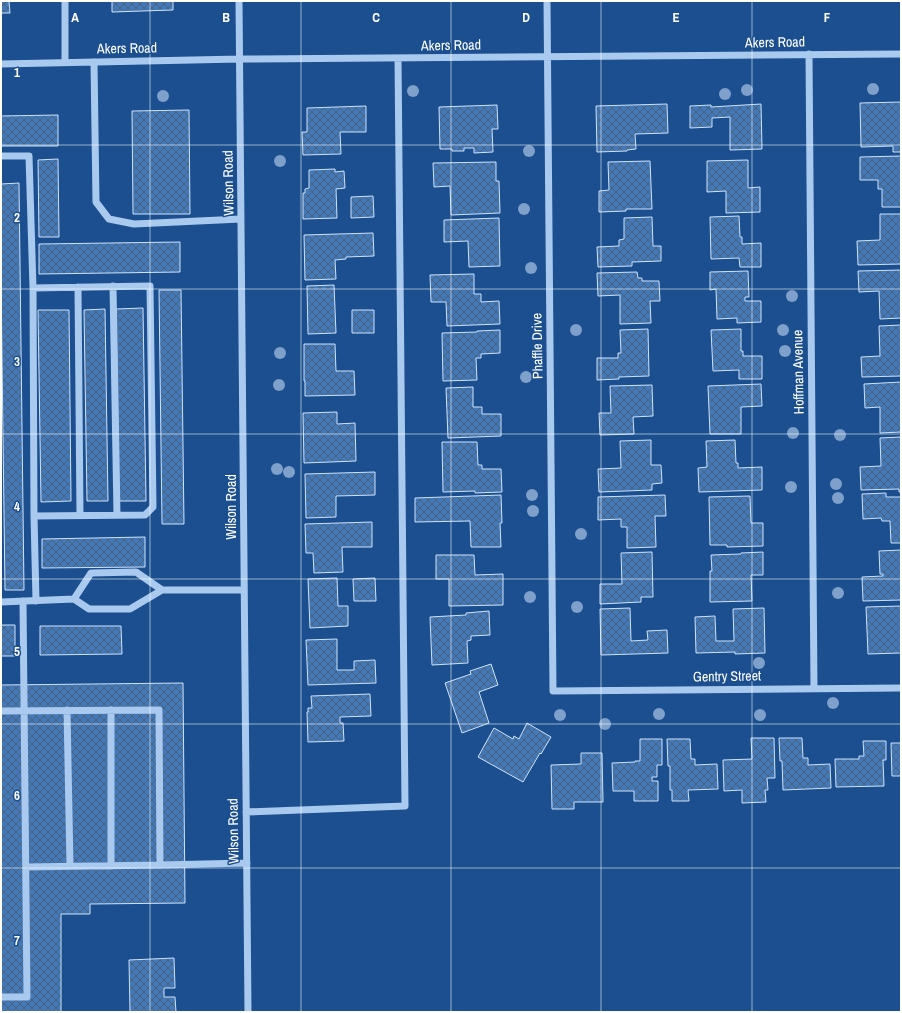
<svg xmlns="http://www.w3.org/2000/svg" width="902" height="1013" viewBox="0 0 902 1013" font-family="'Archivo Narrow',sans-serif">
  <defs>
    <pattern id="building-cross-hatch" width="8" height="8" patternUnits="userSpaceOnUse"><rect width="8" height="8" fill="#4478b7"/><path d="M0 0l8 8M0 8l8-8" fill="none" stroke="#486282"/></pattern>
  </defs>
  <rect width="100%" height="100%" fill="#1b4f8f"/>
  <path fill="url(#building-cross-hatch)" stroke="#cfe3fa" d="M1,1h8l1,12h-9z
    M112,1h61v9l-61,2z
    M901,102v50h-8v-6l-32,1 -1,-44z
    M667,104l1,29 -33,1 1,15 -9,1v1l-30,1 -1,-46z
    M761,104l1,45 -32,1v-33l-18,1v9l-22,1v-22l21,-1v2z
    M497,105l1,24h-6l1,23 -19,1v-5h-10v3h-12v-2h-12l-1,-42z
    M366,106v26h-26l1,22 -38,1 -1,-23h5v-24z
    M189,110l1,104h-57l-1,-103z
    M58,115v31h-57v-30z
    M901,156v51h-19v-18h-4v-9h-18v-23z
    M58,159l1,78h-20l-1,-77z
    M748,160v28l12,-1v25l-34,1v-22l-19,1v-31z
    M650,161l2,48h-26v2l-27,1v-21l10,-1 -1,-28z
    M496,162v19h3l1,32 -49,2 -1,-29 -16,1 -1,-24z
    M335,169v3l9,-1 1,17 -9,1 1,29 -34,1v-26h2v-4l4,-1v-18z
    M19,183l5,407h-19l-4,-309v-97z
    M373,196l1,21 -23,1v-21z
    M880,214h21v50l-43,1 -1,-24 23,-1z
    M739,216l1,21h2v7l19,-1v24h-21l-1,-9 -28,1 -1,-42z
    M652,217l1,29h8v15l-29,1v4l-34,1 -1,-20 22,-1v-6l5,-1v-21z
    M499,218l1,48 -31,1 -1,-26 -24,1v-22z
    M373,233l1,23 -28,1v2l-11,1 1,19 -31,1 -1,-45z
    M180,242v30l-141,2v-30z
    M901,270v48l-21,1 -1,-28 -20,1 -1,-21z
    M748,271l1,26h-4v4h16v21l-24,1v-5l-20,1 -1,-30 -6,1v-18z
    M637,272l1,6h4v3h17l1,20h-10l1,22 -31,1v-29l-22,1 -1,-23z
    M474,274v20h7v8l18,-1 1,23 -53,2 -1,-24h-15l-1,-27z
    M334,285l2,48 -28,1 -1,-48z
    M159,290h22l3,234h-22z
    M143,308l3,193h-27l-3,-192z
    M105,309l3,192h-21l-3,-191z
    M38,310h31l2,191 -30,1z
    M352,310h22v23h-22z
    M901,325v51l-39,1 -1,-20 19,-1 -1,-30z
    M648,329l1,47 -30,1v2l-22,1v-22h21v-5h3l-1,-23z
    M741,329v22h2v5h19v23h-23v-9l-26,1 -2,-41z
    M500,330v23l-19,1v4h-5l1,22 -34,1 -1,-48 35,-1v-1z
    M304,344h31l1,27h18l1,24 -50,1v-15h-1z
    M901,382v50l-21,1v-26l-15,1 -1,-24z
    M761,384l1,22 -21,1v27h-31l-2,-48z
    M652,385l1,31 -20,1 1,17 -34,1 -1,-22h12l-1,-27z
    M473,387v20h9v7h19v22l-53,2 -2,-50z
    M337,412v12l18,-1 1,38 -52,2 -1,-50z
    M901,437v55h-2v-3l-38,1 -1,-23 21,-1 -1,-28z
    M651,440v25h10l1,18 -10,1v6l-53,2 -1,-23 23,-1 -1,-27z
    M735,440l1,23h2v5l24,-1v23l-63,2 -1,-24 9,-1 -1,-26z
    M442,442h35l1,23h4v4h19l1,23 -27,1v-2l-32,1z
    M375,472v23l-39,1v21l-30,1 -1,-44z
    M886,493v4h15v46h-10l-1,-22h-8l-1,-3 -18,1 -1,-25z
    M501,495l1,28h-2l1,24h-30l-1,-26 -55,1v-24z
    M665,495l1,21h-11l1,31 -29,1v-21h-6v-8l-23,1v-23z
    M750,496l1,27h12v23l-36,1v-2h-17l-1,-48z
    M372,522v25h-30l1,25 -29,1 -1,-20h-7l-1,-29z
    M145,537v30l-103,1v-29z
    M901,550v50l-38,1 -1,-24 21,-1v-2h-3l-1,-23z
    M652,552l1,45h-12v5l-41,2v-20h22l-1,-31z
    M763,552v23h-12l1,26 -42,1v-31h2l-1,-16 30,-1v-1z
    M436,555h38l1,20 28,-1v31l-54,1v-27h-13z
    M337,578l1,28h10v20l-38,2 -2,-49z
    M375,578l1,23h-22l-1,-22z
    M901,606v47l-33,1 -2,-47z
    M630,608l1,33 17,-1 -1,-9 20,-1 1,23 -67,2 -1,-46z
    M764,608l1,45 -30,1v-2l-39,1 -1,-36 20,-1 1,25h18l-1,-32z
    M489,611l1,24 -19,1v4l-4,1 1,22 -36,2 -2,-48 36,-2v-2z
    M1,625h14v31h-14z
    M40,626h81l1,28 -82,1z
    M337,639v31h17v-9l21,-1 1,23 -68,2 -2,-45z
    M491,664l7,21 -19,7 10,31 -27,10 -17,-50 26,-9 -1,-3z
    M183,683l2,220 -95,1v10h-29v98h-60v-327z
    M370,694l1,22 -31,1v6h3l1,18 -36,1 -1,-30h1v-4h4l-1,-12z
    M527,723l24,14 -10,17 -1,-1 -17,29 -45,-25 16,-29 19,11 1,-3 5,3z
    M751,738h23l1,40h-8l1,12h-3l1,12 -24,1v-13l-18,1 -1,-31 29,-1z
    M779,738h23l1,20h5v7l22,-1 1,24 -48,2 -1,-29h-2z
    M640,739h22v26h-5v12h-5v4h6v20h-24v-10h-21l-1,-28 23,-1v-1h5z
    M667,739h23l1,20h4v6l22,-1 1,25 -30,1 1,11h-17v-11h-2v-24h-2z
    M863,741h23v19h-3l1,26 -48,1 -1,-28h24v-3h5z
    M891,743h10v33h-9z
    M581,753h21l1,49h-29v7h-22l-1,-44 30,-1z
    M174,958l1,30h-11v9h11l1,15h-46l-1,-52z"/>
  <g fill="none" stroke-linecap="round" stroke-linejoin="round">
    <path stroke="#a9c9ee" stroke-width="7" d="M65,1v61
      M239,1l9,1011
      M547,1l6,690 348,-3
      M809,54l5,635
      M94,62l2,140 13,17 25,5 107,-5
      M1,64l239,-5 661,-5
      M1,156h28l4,132 117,-2 3,221 -8,8 -111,1 2,85
      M113,286l4,229
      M78,287l2,228
      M33,288l1,228
      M74,599l17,-26 45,-1 26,18
      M1,602l73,-3 15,10h41l32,-19h82
      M67,710l3,156
      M111,710v156
      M1,711l158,-1 1,155 -134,2
      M246,812l159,-6 -7,-748
      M160,865l87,-2
      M1,997h26l-4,-396"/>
  </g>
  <g fill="#7ea0ca">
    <circle cx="873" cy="89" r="6"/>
    <circle cx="747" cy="90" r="6"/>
    <circle cx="413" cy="91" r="6"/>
    <circle cx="725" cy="94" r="6"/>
    <circle cx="163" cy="96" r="6"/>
    <circle cx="529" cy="151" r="6"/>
    <circle cx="280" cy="161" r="6"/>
    <circle cx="524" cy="209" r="6"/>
    <circle cx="531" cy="268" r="6"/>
    <circle cx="792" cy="296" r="6"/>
    <circle cx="576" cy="330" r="6"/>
    <circle cx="783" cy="330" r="6"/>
    <circle cx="785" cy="351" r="6"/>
    <circle cx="280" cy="353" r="6"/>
    <circle cx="526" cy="377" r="6"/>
    <circle cx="279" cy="385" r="6"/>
    <circle cx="793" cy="433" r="6"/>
    <circle cx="840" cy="435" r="6"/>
    <circle cx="277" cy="469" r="6"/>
    <circle cx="289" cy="472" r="6"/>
    <circle cx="836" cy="484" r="6"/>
    <circle cx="791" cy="487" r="6"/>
    <circle cx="532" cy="495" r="6"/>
    <circle cx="838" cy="498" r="6"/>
    <circle cx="533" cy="511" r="6"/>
    <circle cx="581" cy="534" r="6"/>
    <circle cx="838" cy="593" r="6"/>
    <circle cx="530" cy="597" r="6"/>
    <circle cx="577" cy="607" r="6"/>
    <circle cx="759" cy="663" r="6"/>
    <circle cx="833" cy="703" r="6"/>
    <circle cx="659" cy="714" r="6"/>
    <circle cx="560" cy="715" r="6"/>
    <circle cx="760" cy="715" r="6"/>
    <circle cx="605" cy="724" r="6"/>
  </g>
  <path fill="none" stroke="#fff" stroke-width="1" stroke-opacity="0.55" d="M150,1v1011M301,1v1011M451,1v1011M601,1v1011M752,1v1011M1,145h900M1,289h900M1,434h900M1,579h900M1,724h900M1,868h900"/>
  <g text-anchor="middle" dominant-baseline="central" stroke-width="3" stroke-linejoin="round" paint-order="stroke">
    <g font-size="14" fill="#fff" stroke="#1b4f8f">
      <text transform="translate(775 42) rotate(-1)">Akers Road</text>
      <text transform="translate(451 45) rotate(-1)">Akers Road</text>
      <text transform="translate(127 48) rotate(-1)">Akers Road</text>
      <text transform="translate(228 183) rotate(-91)">Wilson Road</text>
      <text transform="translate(537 346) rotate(-91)">Phaffle Drive</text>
      <text transform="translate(798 372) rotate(-91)">Hoffman Avenue</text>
      <text transform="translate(231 507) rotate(-90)">Wilson Road</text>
      <text transform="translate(727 676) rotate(-1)">Gentry Street</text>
      <text transform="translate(233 831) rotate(-91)">Wilson Road</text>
    </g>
  </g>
  <g font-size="13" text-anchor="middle" font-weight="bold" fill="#fff" stroke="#1b4f8f" stroke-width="3" stroke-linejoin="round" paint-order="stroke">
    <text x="75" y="22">A</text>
    <text x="226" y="22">B</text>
    <text x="376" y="22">C</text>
    <text x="526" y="22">D</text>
    <text x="676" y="22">E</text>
    <text x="827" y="22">F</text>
    <text x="17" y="77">1</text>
    <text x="17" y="222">2</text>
    <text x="17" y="366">3</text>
    <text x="17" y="511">4</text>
    <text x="17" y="656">5</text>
    <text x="17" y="800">6</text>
    <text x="17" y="945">7</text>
  </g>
  <rect width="902" height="1013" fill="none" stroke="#ffffff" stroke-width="4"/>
</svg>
